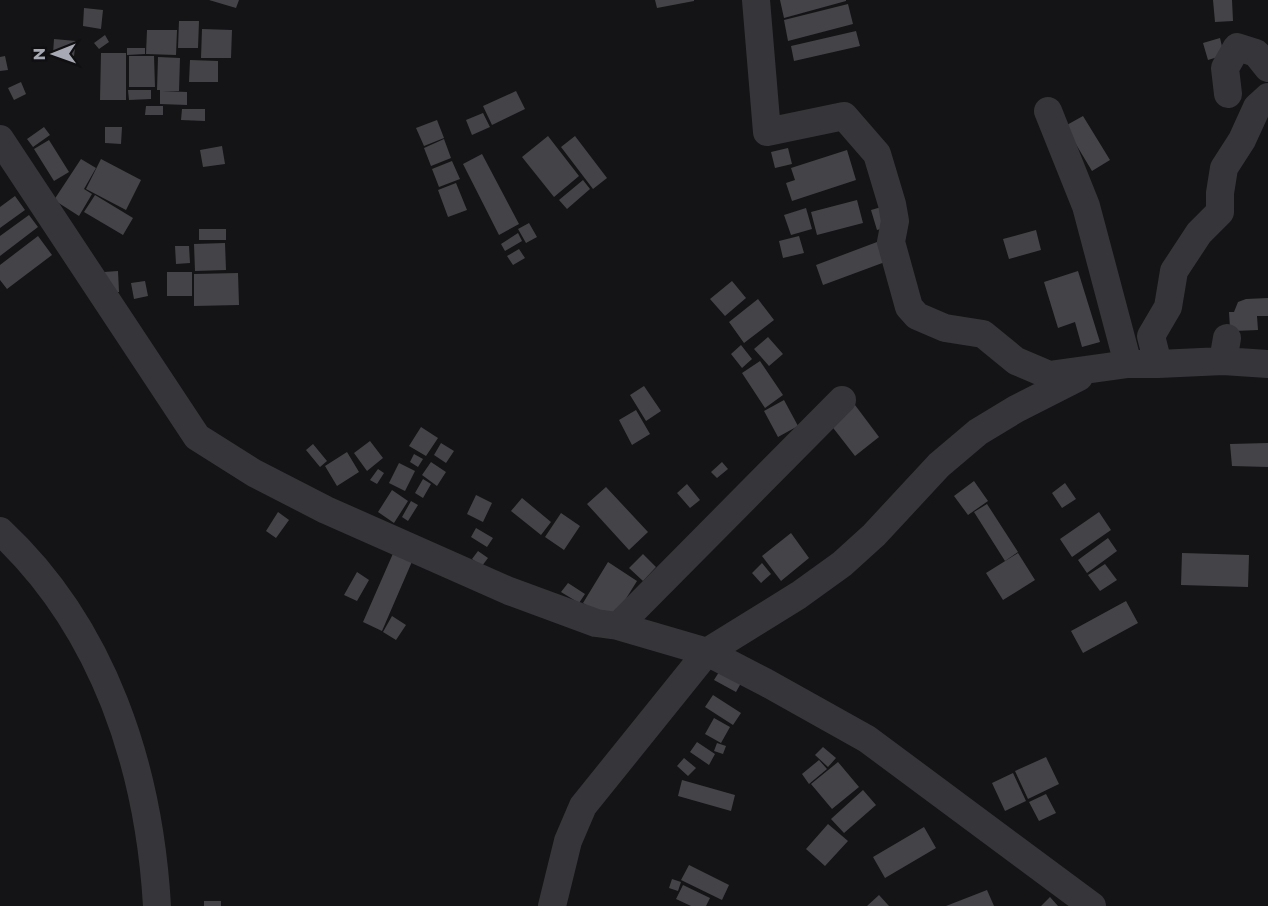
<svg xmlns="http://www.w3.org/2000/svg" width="1268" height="906" viewBox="0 0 1268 906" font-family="Montserrat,sans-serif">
  <rect width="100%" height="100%" fill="#141416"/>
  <path fill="#444448" d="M209,0h30l-3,8z
    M655,0h39v1l-37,7z
    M780,0h66v1l-62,17z
    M1213,0h19l1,21 -18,1z
    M848,4l5,20 -65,17 -4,-21z
    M84,8l19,2 -2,19 -18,-3z
    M179,21h20l-1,27h-20z
    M202,29l30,1 -1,28h-30z
    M147,30h30l-1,25 -30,-1z
    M856,31l4,15 -66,15 -3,-15z
    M105,35l4,7 -10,7 -5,-6z
    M1220,38l4,17 -16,5 -5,-17z
    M54,39l22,2 -2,15 -21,-2z
    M127,48h18v6l-18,1z
    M101,53h25v47h-26z
    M5,56l3,14 -8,1v-14z
    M129,56h25l1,31h-26z
    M158,57l22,1 -1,33h-17l25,1v13l-27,-1v-14h-3z
    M190,60l28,1v21h-29z
    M21,82l5,12 -12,6 -6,-12z
    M128,90h23v9l-22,1z
    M516,91l9,18 -33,16 -9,-19z
    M146,106h17v9h-18z
    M182,109h23v12l-24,-1z
    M483,113l7,14 -18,8 -6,-15z
    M1083,116l27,44 -18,11 -27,-45z
    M437,120l7,18 -20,8 -8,-18z
    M44,127l6,8 -17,12 -6,-8z
    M105,127h17l-1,17 -16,-1z
    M548,136l31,40 -25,21 -32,-40z
    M575,136l32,42 -14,11 -32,-42z
    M444,139l7,19 -20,8 -7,-18z
    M49,140l20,32 -15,9 -20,-32z
    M222,146l3,18 -22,3 -3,-17z
    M788,148l4,16 -17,4 -4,-16z
    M847,150l9,30 -64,21 -6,-18 9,-3 -4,-12z
    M482,154l37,70 -20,11 -36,-71z
    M81,159l15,9 -12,21 8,5 -13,22 -25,-16z
    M101,159l40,21 -15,30 -40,-21z
    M452,161l8,18 -21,8 -7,-18z
    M583,180l7,9 -23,20 -8,-9z
    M456,183l11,27 -19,7 -10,-27z
    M95,195l38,23 -10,17 -39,-23z
    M15,196l10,14 -25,18v-21z
    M857,200l6,23 -46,12 -6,-23z
    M885,206l6,20 -14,4 -6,-20z
    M806,208l6,21 -21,6 -7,-20z
    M29,215l9,12 -38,29v-20z
    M529,223l8,14 -11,6 -8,-14z
    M199,229h27v11h-27z
    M1036,230l5,20 -32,9 -6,-20z
    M518,233l4,8 -17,10 -4,-7z
    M38,236l14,19 -45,34 -7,-9v-15z
    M799,236l5,17 -21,5 -4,-17z
    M877,242l8,20 -62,23 -7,-20z
    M225,243l1,27 -31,1 -1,-27z
    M175,246h14l1,17 -14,1z
    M519,249l6,9 -12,7 -6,-9z
    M118,271l1,21h-14l-1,-20z
    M1078,271l22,71 -18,5 -7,-25 -17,6 -14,-46z
    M167,272h25v24h-25z
    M238,273l1,32 -45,1v-32z
    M145,281l3,15 -14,3 -3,-16z
    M732,281l14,17 -21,18 -15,-17z
    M1268,298v18h-11l1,14 -24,1 -4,-3 -1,-16h5l4,-10 8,-3z
    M758,299l16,21 -30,23 -15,-21z
    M768,337l15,17 -14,12 -15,-17z
    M741,345l11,14 -10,9 -11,-14z
    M760,361l23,34 -18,13 -23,-35z
    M644,386l17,25 -15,10 -16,-26z
    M784,400l14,26 -20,11 -14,-26z
    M852,401l27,36 -24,19 -28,-36z
    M636,410l14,24 -18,11 -13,-25z
    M421,427l17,11 -12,18 -17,-10z
    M370,441l13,17 -16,13 -13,-18z
    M441,443l13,8 -8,12 -12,-8z
    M1268,443v24l-36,-1 -2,-22z
    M313,444l14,17 -7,6 -14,-17z
    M347,452l12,20 -22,14 -12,-20z
    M414,454l9,5 -5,8 -8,-5z
    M431,462l15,10 -9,14 -15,-11z
    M722,462l6,7 -11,9 -6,-6z
    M399,463l16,8 -10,20 -16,-8z
    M378,469l6,4 -7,11 -7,-4z
    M423,479l8,5 -8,14 -8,-5z
    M974,481l14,20 -20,14 -14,-19z
    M1065,483l11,16 -14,9 -10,-15z
    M687,484l13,16 -10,8 -13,-15z
    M606,487l42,45 -19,18 -42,-46z
    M392,490l16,11 -14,22 -16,-11z
    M476,495l16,8 -9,19 -16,-8z
    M522,498l29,24 -10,13 -30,-24z
    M411,501l7,4 -10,16 -6,-4z
    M987,504l31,48 -13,9 -31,-49z
    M278,512l11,8 -13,18 -10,-7z
    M1099,512l12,18 -39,27 -12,-18z
    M561,513l19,13 -16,24 -19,-13z
    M476,528l17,10 -6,9 -16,-10z
    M791,533l18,25 -28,23 -19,-25z
    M1108,538l9,13 -30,22 -9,-13z
    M395,549l19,8 -32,74 -19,-9z
    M478,551l10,7 -6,8 -10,-7z
    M1018,553l17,27 -32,20 -17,-27z
    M1182,553l67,2 -1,32 -67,-2z
    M643,554l13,13 -13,14 -14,-13z
    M608,562l29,19 -25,40 -29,-18z
    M762,563l9,11 -10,9 -9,-10z
    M1105,564l12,16 -17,11 -12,-16z
    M357,572l12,8 -12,21 -13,-6z
    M568,583l17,11 -6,9 -18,-11z
    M1126,601l12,22 -55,30 -12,-22z
    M392,616l14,9 -10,15 -13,-8z
    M724,664l21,12 -9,16 -22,-12z
    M713,695l28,18 -8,12 -28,-18z
    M714,718l16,9 -9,16 -16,-9z
    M697,742l18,12 -6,11 -19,-13z
    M717,743l9,3 -3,8 -9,-3z
    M823,747l13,11 -8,9 -13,-12z
    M1046,757l13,27 -31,15 -13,-28z
    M684,758l12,10 -8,8 -11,-10z
    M819,760l8,9 -18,15 -7,-10z
    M838,762l21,25 -27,22 -21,-25z
    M1013,773l13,28 -21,10 -13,-28z
    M682,780l53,15 -4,16 -53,-15z
    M863,790l13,15 -32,28 -13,-14z
    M1046,794l10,19 -17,8 -10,-19z
    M828,824l20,17 -23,25 -19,-17z
    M924,827l12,21 -51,30 -12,-21z
    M689,865l40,20 -7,15 -41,-20z
    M672,879l9,3 -3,9 -9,-3z
    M683,885l27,13 -4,8h-15l-15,-7z
    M987,890l7,16h-48z
    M879,895l10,11h-22z
    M1050,897l8,9h-17z
    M204,901h17v5h-17z"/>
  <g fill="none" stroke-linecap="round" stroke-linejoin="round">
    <path stroke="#36363a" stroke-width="28" d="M756,0l11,132 77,-16 33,38 15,50 3,17 -4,21 18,65 8,9 28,12 38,6 33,27 33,14 79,-11 -42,-158 -38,-95
      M1228,94l-3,-26 12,-21 19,6 12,15
      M0,139l197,298 57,36 72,37 183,81 87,32 22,3 89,26 58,30 102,57 225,167
      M1223,361l45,3
      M1128,364h30l-7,-28 17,-29 6,-36 25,-38 21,-21v-19l4,-25 18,-28 15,-33 11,-10
      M1158,364l65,-3 4,-23
      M0,531c104,97 149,236 157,375
      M618,626l224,-226
      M552,906l16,-65 15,-35 124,-154 92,-57 43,-31 32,-29 65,-70 39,-33 38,-23 63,-32"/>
  </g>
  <g transform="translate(54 54) rotate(269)" stroke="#0f0f11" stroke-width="4.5" paint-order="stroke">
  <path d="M0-4.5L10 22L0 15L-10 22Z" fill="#a7a9b4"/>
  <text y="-9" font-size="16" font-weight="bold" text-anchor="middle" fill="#a7a9b4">N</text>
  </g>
</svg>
